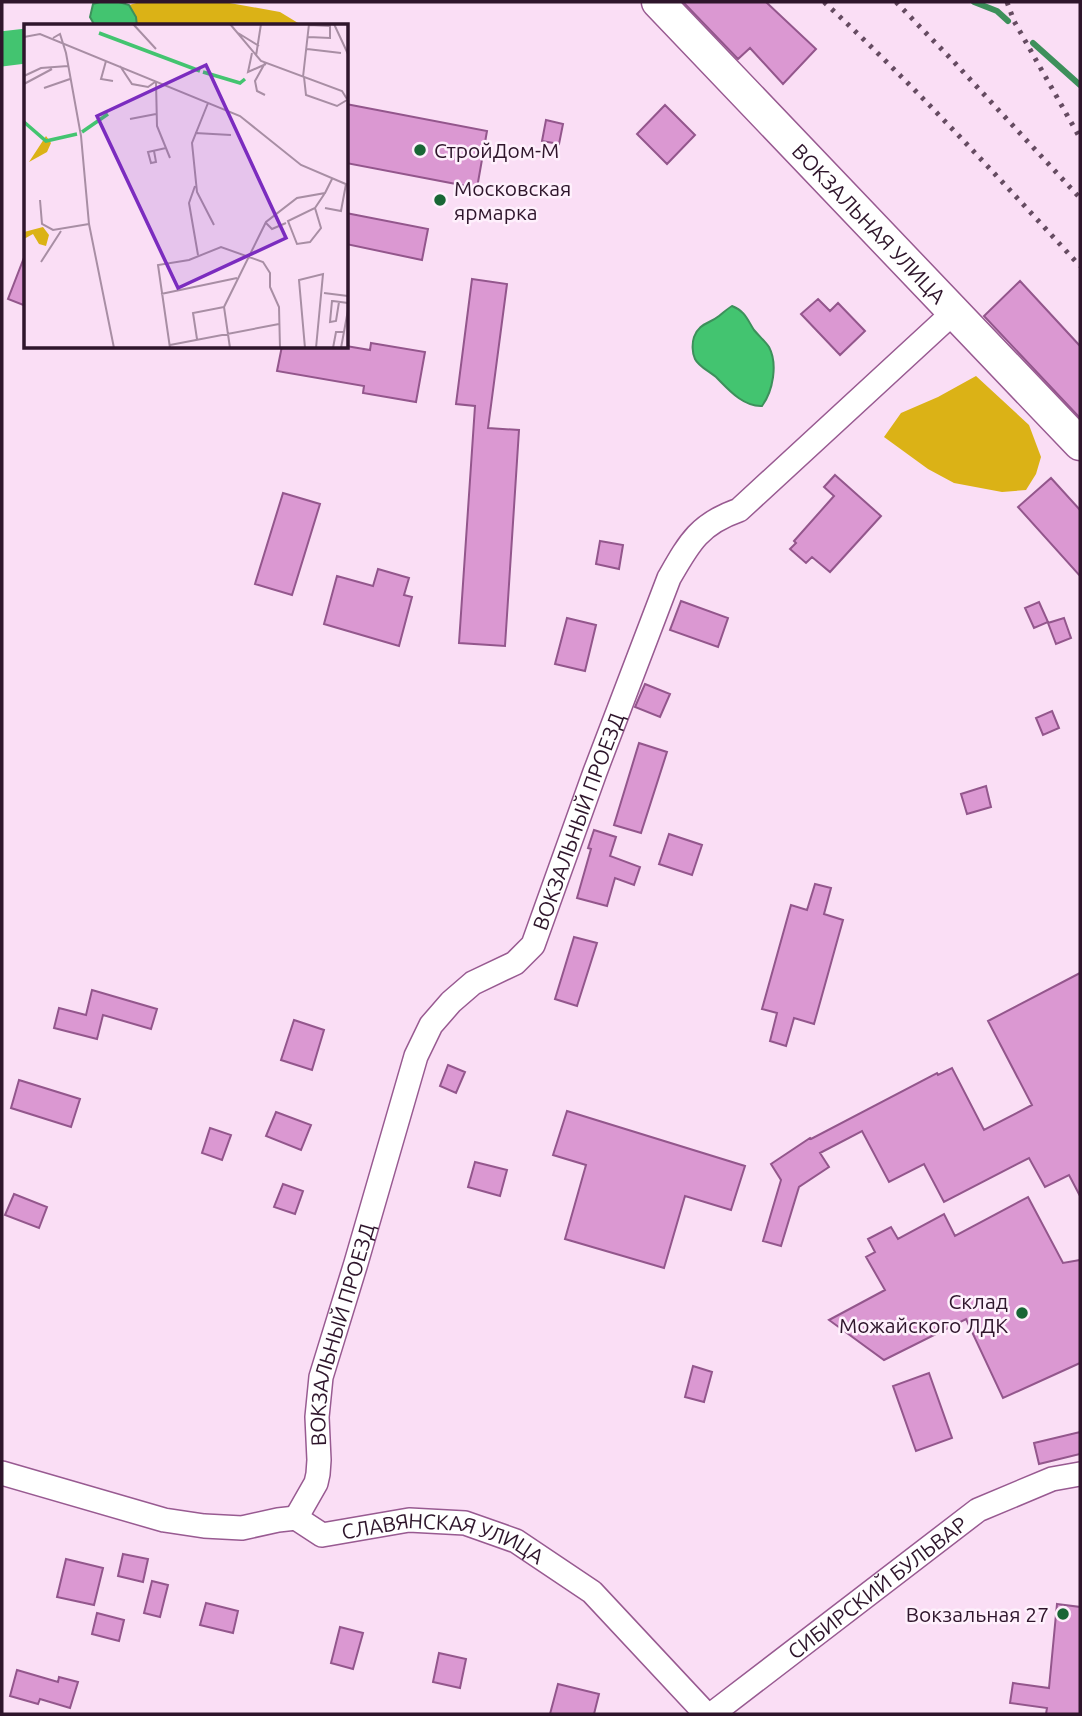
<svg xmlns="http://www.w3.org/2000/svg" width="1082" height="1716" viewBox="0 0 1082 1716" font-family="Ubuntu,sans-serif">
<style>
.green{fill:#dbb216}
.water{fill:#43c470;stroke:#3d905b;stroke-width:2}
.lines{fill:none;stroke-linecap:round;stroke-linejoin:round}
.stream{stroke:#3d905b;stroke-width:6}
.river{stroke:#43c470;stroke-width:35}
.building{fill:#db98d2;stroke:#93568c;stroke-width:2}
.minor-casing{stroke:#985a91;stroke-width:26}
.secondary-casing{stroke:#985a91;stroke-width:35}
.minor{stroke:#fff;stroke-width:23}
.secondary{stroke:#fff;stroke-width:32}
.rail{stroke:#654b61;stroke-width:5;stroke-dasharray:3.5 7;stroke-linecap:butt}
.poi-dot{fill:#186635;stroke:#fef0fc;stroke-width:2.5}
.labels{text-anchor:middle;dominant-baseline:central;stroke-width:5;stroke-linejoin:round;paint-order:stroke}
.poi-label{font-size:21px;fill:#2e152b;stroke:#fef0fc;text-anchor:start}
.street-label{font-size:21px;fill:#2e152b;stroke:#fef0fc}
.inset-river{fill:none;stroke:#43c470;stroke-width:3.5}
.inset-road{fill:none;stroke:#a88ea4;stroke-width:2}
.view{fill:#7b2cbf;fill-opacity:0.15;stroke:#7b2cbf;stroke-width:3.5}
.inset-edge{fill:none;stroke:#2e152b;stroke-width:3.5}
</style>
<rect width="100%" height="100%" fill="#fadef5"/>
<path class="green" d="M140 2H224L280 12 303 26H137L136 17 129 5Z
M976 376 1029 425 1041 457 1036 474 1026 490 1002 492 954 483 928 469 884 437 901 413 938 397Z"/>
<path class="water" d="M100 2H119L129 5 136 17 137 26H95L90 17 93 4Z
M732 306C745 311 747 319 754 330 759 336 765 341 769 347 778 364 773 391 762 406 743 407 728 389 716 377 709 371 699 367 695 359 692 353 692 343 694 337 699 323 709 324 719 316 723 313 727 309 732 306Z"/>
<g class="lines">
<path class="stream" d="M974 2 997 11 1008 21
M1033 43 1080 85"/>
<path class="river" d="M2 49 26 46"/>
</g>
<path class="building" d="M683 2H766L816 49 783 84 750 48 738 59Z
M346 104 487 131 477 188 346 163Z
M665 105 695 135 667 164 637 134Z
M546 120 563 124 559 144 542 141Z
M346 213 428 229 422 260 346 244Z
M25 255H26V306L8 299Z
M472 279 507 284 488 428 519 430 505 646 459 643 475 406 456 404Z
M1020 281 1080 346V418L984 316Z
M818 299 830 311 838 303 865 331 840 355 801 314Z
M371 343 425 352 416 402 363 393 364 386 277 371 282 346H346L370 350Z
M835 475 881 516 830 572 812 557 806 563 790 549 796 543 794 541 834 496 824 487Z
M1051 478 1080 510V576L1018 507Z
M283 493 320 504 292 595 255 584Z
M600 541 623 545 619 569 596 564Z
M378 569 409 578 404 595 412 597 399 646 324 624 337 576 373 586Z
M681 601 728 618 718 647 670 630Z
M1039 602 1048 622 1034 628 1025 608Z
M567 618 596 625 585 671 555 664Z
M1064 618 1071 638 1056 644 1048 623Z
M645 684 670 694 660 717 635 707Z
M1052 711 1059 728 1043 735 1036 718Z
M639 743 667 752 641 833 614 825Z
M986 786 991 807 967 814 961 794Z
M594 830 616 837 610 856 640 867 634 885 615 878 607 906 577 898 591 849 588 848Z
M669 834 702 845 692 875 659 864Z
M815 884 831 888 824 914 843 920 814 1024 794 1018 786 1046 770 1041 777 1013 762 1009 791 905 807 910Z
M574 937 597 943 577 1006 555 999Z
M1080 973V1196L1069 1175 1045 1187 1029 1158 944 1202 924 1164 889 1182 862 1131 820 1153 829 1167 799 1187 781 1246 763 1241 781 1180 771 1164 810 1138 811 1139 937 1073 938 1075 952 1068 984 1130 1032 1105 988 1021Z
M92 990 157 1009 151 1029 103 1015 97 1039 54 1028 59 1008 86 1015Z
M294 1020 324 1030 312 1070 281 1060Z
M448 1065 465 1072 456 1093 440 1086Z
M19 1080 80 1099 71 1127 11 1108Z
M567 1111 745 1166 731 1210 685 1196 664 1268 565 1239 586 1165 553 1155Z
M276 1112 311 1125 301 1150 266 1136Z
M210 1128 231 1135 222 1160 202 1153Z
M475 1162 507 1170 500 1196 468 1187Z
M283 1184 303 1191 295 1214 274 1207Z
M14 1194 47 1207 39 1228 5 1215Z
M1028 1197 1063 1263 1080 1260V1363L1003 1398 966 1319 884 1360 829 1320 885 1290 866 1257 875 1252 868 1239 891 1227 898 1239 944 1214 955 1236Z
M693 1366 712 1372 704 1402 685 1397Z
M929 1373 952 1438 916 1451 893 1386Z
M1080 1432V1454L1039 1464 1034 1443Z
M123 1554 148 1559 143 1582 118 1576Z
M66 1559 103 1568 94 1605 57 1597Z
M152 1581 168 1585 160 1617 144 1613Z
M206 1603 238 1611 233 1633 200 1625Z
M1057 1604 1080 1607V1714H1046L1047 1708 1010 1703 1013 1683 1049 1688Z
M97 1613 124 1620 119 1641 92 1634Z
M340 1627 363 1633 353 1669 331 1663Z
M439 1653 466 1659 460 1688 433 1682Z
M17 1670 58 1682 59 1677 78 1682 70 1708 40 1699 38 1704 10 1696Z
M558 1684 599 1694 594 1714H550Z"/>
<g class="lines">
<g class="minor-casing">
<g id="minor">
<path id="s1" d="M2 1473 164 1520 204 1526 242 1528 278 1520 296 1518 322 1535 409 1520 465 1523 516 1541 592 1592 706 1714"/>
<path id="s2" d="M296 1518 316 1483 318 1474 319 1460 317 1417 321 1377 356 1263 416 1056 431 1025 451 1002 473 983 515 963 533 945 595 772 669 578C689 543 699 524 739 510L955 311"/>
<path id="s3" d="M712 1714 978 1510 1052 1479 1080 1474"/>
</g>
</g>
<g class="secondary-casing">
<g id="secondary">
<path id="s4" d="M658 2 1080 444"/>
</g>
</g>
<use href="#minor" class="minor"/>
<use href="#secondary" class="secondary"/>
<path class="rail" d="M824 2C914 85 997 176 1080 266
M896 2 954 62 1080 198
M1007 2 1014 21 1080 138"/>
</g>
<g class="poi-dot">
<circle cx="420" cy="150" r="7"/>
<circle cx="440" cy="200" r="7"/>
<circle cx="1022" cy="1313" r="7"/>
<circle cx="1063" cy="1614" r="7"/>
</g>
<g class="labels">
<g class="poi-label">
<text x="434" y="150">СтройДом-М</text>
<text x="454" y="188">Московская<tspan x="454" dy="24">ярмарка</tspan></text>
<text x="1008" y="1301" text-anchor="end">Склад<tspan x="1008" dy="24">Можайского ЛДК</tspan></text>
<text x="1049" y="1614" text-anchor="end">Вокзальная 27</text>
</g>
<g class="street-label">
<text stroke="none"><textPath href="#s4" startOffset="306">ВОКЗАЛЬНАЯ УЛИЦА</textPath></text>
<text stroke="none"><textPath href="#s2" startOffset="779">ВОКЗАЛЬНЫЙ ПРОЕЗД</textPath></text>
<text stroke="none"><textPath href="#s2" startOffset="192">ВОКЗАЛЬНЫЙ ПРОЕЗД</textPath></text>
<text stroke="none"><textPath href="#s1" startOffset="458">СЛАВЯНСКАЯ УЛИЦА</textPath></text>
<text stroke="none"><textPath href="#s3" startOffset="208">СИБИРСКИЙ БУЛЬВАР</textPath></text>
</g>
</g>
<g transform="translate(24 24)">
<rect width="324" height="324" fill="#fadef5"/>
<path d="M22 112 27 119 23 128 5 138ZM19 203 25 211 22 222 15 220 9 210 0 215V208Z" fill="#dbb216"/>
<path class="inset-river" d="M75 9 176 47M179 48 216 59 221 55M0 98 22 117 53 110M58 108 84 90"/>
<path class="inset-road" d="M109 0 132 25M206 0 237 37 318 67 323 75M310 0 324 30M285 1 306 2M214 9 235 22M0 13 16 10 216 92 277 141 324 161M284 13 306 14V0M29 14 36 10 42 29 57 112 65 200 90 324M283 25 317 29M228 29 224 48 242 40M232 32 237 0M82 37 77 55 89 57M96 42 108 60 124 63 131 58M0 52 17 44 44 42M279 53 285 0M280 53 282 71 313 82 323 76M132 58 133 102 146 134M0 60 28 45M20 64 46 55M241 71 233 67 231 57 241 39M184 79 168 119 173 168 190 201M106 95 132 90M171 109 207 111M130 127 132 138 127 139 124 128 142 124M171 162 165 179 174 231M16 176 18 200 29 206 65 200M291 184 297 204 286 218 273 220 264 197 291 184 301 169M301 184 317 187 322 160M242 199 248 205 262 199M17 238 37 207M300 269 324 272M137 270 213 254M315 278 312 297 306 298 308 277H309L324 279M173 315 169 289 200 283M146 321 255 300M146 324 134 241 165 236 197 223 239 238 246 249V263L255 283 256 324M206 324 200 283 242 198 273 174 301 169 308 155M281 324 275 256 299 250 292 324M309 324 312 308H320M317 324 324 286"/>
<path class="view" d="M182 41 262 214 154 264 73 92Z"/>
<rect width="324" height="324" class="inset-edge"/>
</g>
<rect width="1082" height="1716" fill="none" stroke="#2e152b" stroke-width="7"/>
</svg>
